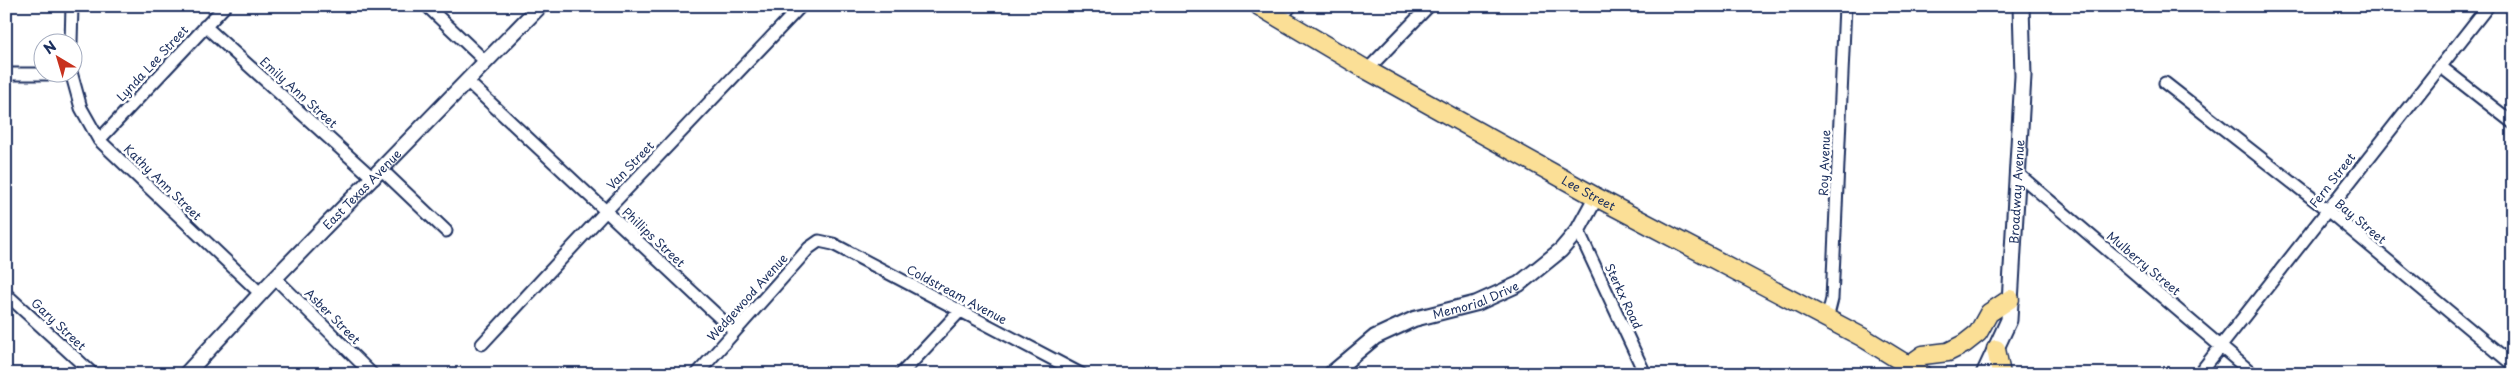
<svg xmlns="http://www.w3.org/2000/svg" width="2519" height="380" viewBox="0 0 2519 380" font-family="'Playpen Sans',sans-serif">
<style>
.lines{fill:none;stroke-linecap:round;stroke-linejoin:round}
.minor-casing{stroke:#1b2f5e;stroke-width:15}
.tertiary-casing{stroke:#1b2f5e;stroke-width:18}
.secondary-casing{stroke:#1b2f5e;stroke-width:19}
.primary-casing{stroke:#1b2f5e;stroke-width:21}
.minor{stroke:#fff;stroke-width:11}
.tertiary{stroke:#fff;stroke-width:14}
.secondary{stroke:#fff;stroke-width:15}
.primary{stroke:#fbdf96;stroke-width:18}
.labels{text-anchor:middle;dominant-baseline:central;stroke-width:5;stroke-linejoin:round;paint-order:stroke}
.street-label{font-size:12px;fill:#1b2f5e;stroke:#fff}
</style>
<rect width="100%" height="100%" fill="#fff"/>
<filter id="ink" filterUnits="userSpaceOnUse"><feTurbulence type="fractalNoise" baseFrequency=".02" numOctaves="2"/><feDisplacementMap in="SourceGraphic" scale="10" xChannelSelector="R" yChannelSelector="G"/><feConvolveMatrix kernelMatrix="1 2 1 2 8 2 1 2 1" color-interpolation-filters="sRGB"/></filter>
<g filter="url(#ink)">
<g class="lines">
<g class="minor-casing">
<path id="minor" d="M427 6 486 62
M1280 18 1291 6
M205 26 374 179
M71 42 72 6
M2440 66 2513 123
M1367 70 1429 6
M71 72 81 108 99 140 261 294
M6 74H71
M467 81 734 331
M2165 83 2326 209 2513 365
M99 140 225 6
M382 170 446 231
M2017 173 2253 374
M1578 230 1645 374
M275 278 372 374
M6 294 93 374
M1827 319 1832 299 1845 6
M482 344 606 211 801 6
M697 374 809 248 819 241 833 244 1081 374
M901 374 960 311
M2199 374 2488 6"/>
</g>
<g class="tertiary-casing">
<g id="tertiary">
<path id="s1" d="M186 374 275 278 540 6"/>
<path id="s2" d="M1331 374 1375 337 1414 319 1477 303 1519 284 1561 250 1578 230 1596 197"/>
</g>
</g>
<g class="secondary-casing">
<g id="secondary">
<path id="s3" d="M1984 374 2009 320 2023 76 2021 6"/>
</g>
</g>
<g class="primary-casing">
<g id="primary">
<path id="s4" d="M1259 6 1367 70 1596 197 1862 337 1922 374"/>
<path d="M1996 349 2001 374"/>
<path d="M1909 365 1923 355 1948 352 1964 344 1978 333 1989 313 2010 299"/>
</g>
</g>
<use href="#minor" class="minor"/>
<use href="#tertiary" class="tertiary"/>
<use href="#secondary" class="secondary"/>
<use href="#primary" class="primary"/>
</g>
</g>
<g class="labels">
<g class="street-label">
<text transform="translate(152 63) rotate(-47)">Lynda Lee Street</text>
<text transform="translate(299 92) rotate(42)">Emily Ann Street</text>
<text transform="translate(1824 163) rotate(-88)">Roy Avenue</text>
<text transform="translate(630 165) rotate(-46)">Van Street</text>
<text transform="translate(2332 180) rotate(-52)">Fern Street</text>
<text transform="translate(163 182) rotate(44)">Kathy Ann Street</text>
<text stroke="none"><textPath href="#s1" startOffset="255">East Texas Avenue</textPath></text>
<text stroke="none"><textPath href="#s4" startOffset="379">Lee Street</textPath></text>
<text stroke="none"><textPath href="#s3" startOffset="188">Broadway Avenue</textPath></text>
<text transform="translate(2361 221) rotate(40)">Bay Street</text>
<text transform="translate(654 237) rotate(43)">Phillips Street</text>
<text transform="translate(2144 263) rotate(40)">Mulberry Street</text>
<text transform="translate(957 294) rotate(28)">Coldstream Avenue</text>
<text transform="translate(1624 296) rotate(65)">Sterkx Road</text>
<text transform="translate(747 297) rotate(-48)">Wedgewood Avenue</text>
<text stroke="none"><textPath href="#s2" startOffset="165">Memorial Drive</textPath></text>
<text transform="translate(333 316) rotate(45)">Asber Street</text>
<text transform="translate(59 324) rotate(43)">Gary Street</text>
</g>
</g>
<rect width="2519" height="380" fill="none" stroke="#fff" stroke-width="25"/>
<rect x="12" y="12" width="2494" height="355" fill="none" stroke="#1b2f5e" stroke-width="2" filter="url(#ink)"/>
<g transform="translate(58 58) rotate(322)"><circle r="24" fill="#ffffff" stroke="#a4acbf"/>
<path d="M0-4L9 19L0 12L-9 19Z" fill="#c8321e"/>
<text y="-8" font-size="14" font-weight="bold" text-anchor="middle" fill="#1b2f5e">N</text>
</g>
</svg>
